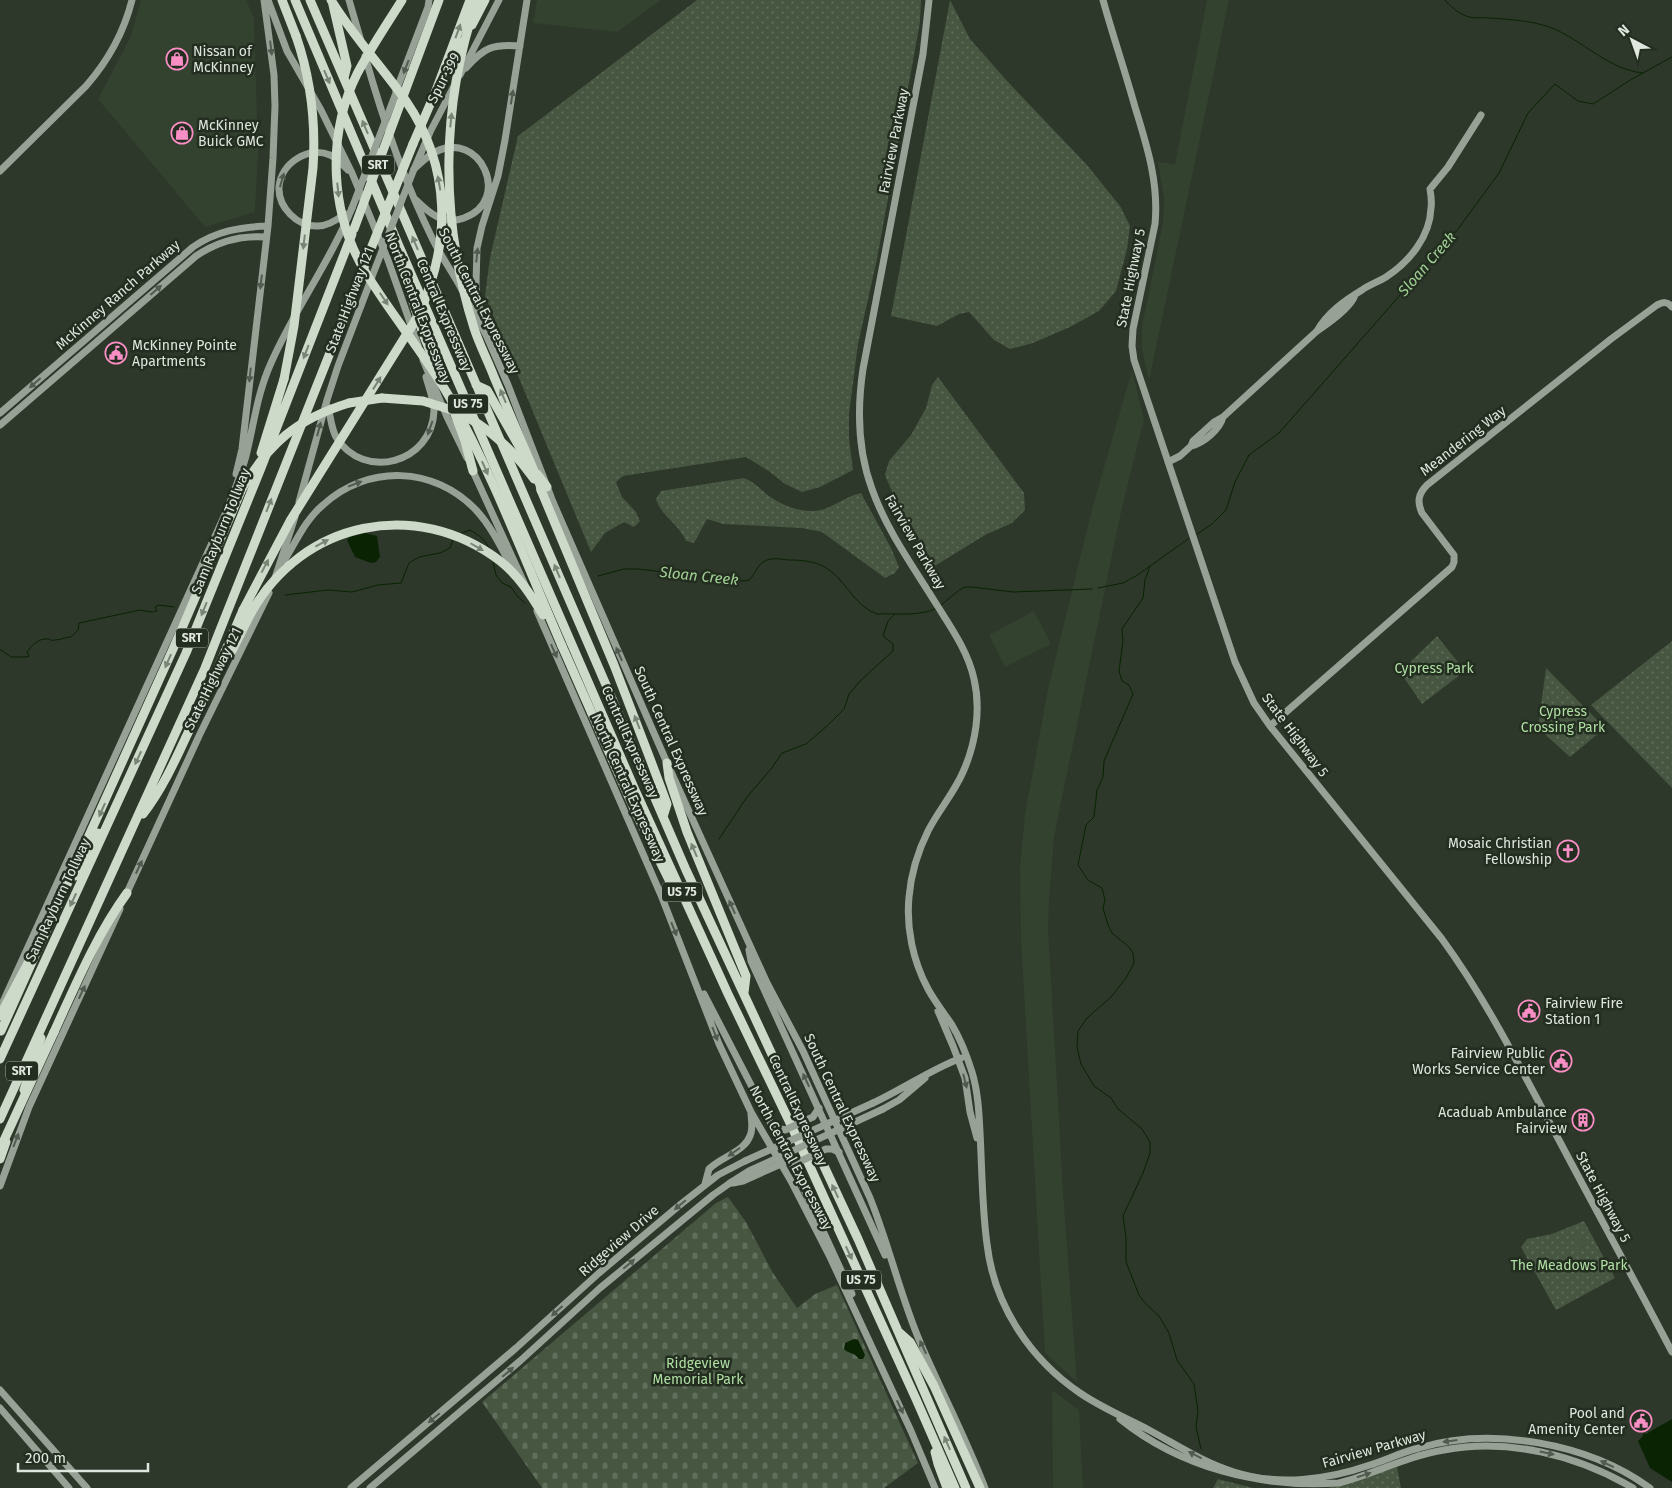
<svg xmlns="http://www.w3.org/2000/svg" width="1672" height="1488" viewBox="0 0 1672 1488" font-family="'Fira Sans',sans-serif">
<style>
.built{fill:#33412f}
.grass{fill:url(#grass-dots)}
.cemetery{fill:url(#cemetery-stones)}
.garden{fill:#465641}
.water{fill:#092303}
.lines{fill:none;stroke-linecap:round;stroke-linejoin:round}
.stream{stroke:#092303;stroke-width:1}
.secondary{stroke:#98a196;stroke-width:7}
.highway{stroke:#cddaca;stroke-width:9}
.secondary-bridge{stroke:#98a196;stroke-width:7}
.highway-bridge{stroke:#cddaca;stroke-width:9}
.oneway{fill:#788475}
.oneway2{fill:#525b4f}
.labels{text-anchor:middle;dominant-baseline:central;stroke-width:5;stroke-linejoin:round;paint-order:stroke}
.shield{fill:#232d20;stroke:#a7aea4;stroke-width:1}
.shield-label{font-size:12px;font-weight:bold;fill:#dfe6dd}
.poi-label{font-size:14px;fill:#dfe6dd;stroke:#232d20;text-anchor:start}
.street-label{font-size:14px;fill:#dfe6dd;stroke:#232d20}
.park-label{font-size:14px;fill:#b0dfa4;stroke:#232d20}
.water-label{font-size:15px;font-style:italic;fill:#a1d095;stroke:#232d20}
</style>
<defs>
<pattern id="grass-dots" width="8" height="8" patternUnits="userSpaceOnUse" patternTransform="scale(1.25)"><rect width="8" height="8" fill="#465641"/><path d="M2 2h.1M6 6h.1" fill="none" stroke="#606e5c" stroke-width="1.8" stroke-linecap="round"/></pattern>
<pattern id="cemetery-stones" width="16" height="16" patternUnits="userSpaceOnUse" patternTransform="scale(1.25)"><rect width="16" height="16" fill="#465641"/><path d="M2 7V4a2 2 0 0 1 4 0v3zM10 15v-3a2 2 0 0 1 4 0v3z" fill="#606e5c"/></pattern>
</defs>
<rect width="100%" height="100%" fill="#2d372a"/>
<path class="built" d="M141 0H246L254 18 258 153 255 212 205 227 98 99 131 36Z
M537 0H661L617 32 533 23Z
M1207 0H1229L1149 381 1142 349V326L1163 223 1164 198 1158 162 1175 164Z
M1132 370 1144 419 1121 512 1065 783 1054 838 1049 901 1048 927 1063 1191 1077 1382 1045 1353 1021 941 1020 867 1025 814 1048 689 1092 509Z
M1034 611 1051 644 1005 667 989 635Z
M1052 1390 1079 1410 1083 1488H1053Z"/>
<path class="grass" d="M697 0H921L920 22 877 259 858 344 849 414V439L853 470 820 487 802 492 785 484 770 472 746 457 623 476 616 482 622 497 636 512 640 521 634 527 624 522 605 533 591 552 485 296 490 258 518 136Z
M950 0 970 39 1008 82 1087 165 1120 206 1130 226 1127 249 1116 291 1099 311 1070 327 1033 343 1010 349 994 340 969 312 959 314 937 326 891 316Z
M938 377 1024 493 1025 510 1012 523 985 535 933 567C914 537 898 507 885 475L889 461 911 435 926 408 932 385Z
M744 478C756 483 760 489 769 496 783 506 804 514 821 510 834 507 846 496 861 493L891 548 899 567 895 573 885 578 822 532 802 528 723 524 707 519 694 543 686 541C679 524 661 516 656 499L661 491Z
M1437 636 1465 671 1422 704 1400 672Z
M1672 641V788L1591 705Z
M1546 668 1605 728 1570 757 1538 728Z
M1584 1221 1615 1278 1556 1310 1521 1247 1527 1239 1552 1234Z
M1397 1467 1401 1488H1328Z
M1218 1479 1253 1488H1213Z"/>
<path class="cemetery" d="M728 1197 746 1222 773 1273 797 1308 815 1294 837 1285 918 1463 884 1488H542L482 1402 716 1203Z"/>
<path class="garden" d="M1579 1231 1587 1244 1578 1249 1571 1237Z"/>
<path class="water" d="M365 533 377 536 380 557 376 562 371 563 355 557 347 540 350 537Z
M854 1339 858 1340 865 1355 863 1359H859C853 1351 848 1354 844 1349L845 1343Z
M1672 1419V1482L1650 1468 1638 1441 1643 1436V1433L1646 1434Z"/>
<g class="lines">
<path class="stream" d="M1445 0C1450 6 1458 13 1466 16 1473 19 1482 17 1489 18 1505 19 1523 20 1539 24 1578 33 1603 69 1643 73
M459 534 470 530C479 535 487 541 490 551
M1197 534 1212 524 1226 510 1235 482 1249 455 1279 433 1458 229 1499 173 1528 113 1555 84 1578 101 1593 104 1632 79 1672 57
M493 562 496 575 502 583 511 587 518 597 525 603
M1150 566 1145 580 1143 598 1122 629 1123 641 1119 671 1122 681 1129 685 1133 694 1104 761 1103 777 1097 790 1094 817 1086 825 1078 865 1088 880 1102 888 1105 900 1103 908 1108 925 1112 933 1129 947 1133 953 1134 963 1126 978 1111 997 1087 1018 1078 1031 1077 1047 1081 1064 1094 1086 1111 1098 1118 1109 1142 1129 1150 1142V1153L1143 1173 1123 1216 1126 1237V1262L1139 1295 1145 1303 1159 1316 1169 1333 1177 1360 1194 1384 1198 1411 1196 1427 1201 1449
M598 576 624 569H638L743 581 749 580C755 575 757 566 763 562 770 557 780 559 789 560 800 560 812 561 823 566 845 577 853 606 877 614 895 613 920 617 937 608
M1098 588 1123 583 1136 576 1188 539
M285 595 328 590 352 592 378 585 401 583 409 563 419 557 440 553 450 548 453 540
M940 606 958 591 965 587H972L1013 592 1092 589
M0 650H1L11 657H27L29 656 27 652C31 646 39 638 47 639 52 639 49 641 55 640 61 640 65 637 71 637L78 630 79 623 140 610 152 612 157 611 155 607 159 605 174 607
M719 839 747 797 771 769 782 753 806 744 827 726 844 709 849 694 861 680 893 651V644L883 636 888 621 895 614"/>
<path class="secondary" d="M268 0 287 51 321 110 352 173 388 260 418 345
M349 0 361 41
M929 0 923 54 863 369C857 409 858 451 872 489 886 529 912 565 935 602 950 626 968 651 974 679 981 709 976 743 963 772 954 793 938 811 928 831 918 851 911 874 909 897 906 928 913 961 928 989 935 1002 944 1013 952 1025 961 1040 967 1056 972 1072 978 1092 979 1112 980 1132 982 1169 982 1208 987 1244 994 1305 1030 1359 1080 1393 1102 1408 1126 1418 1149 1430 1177 1445 1204 1463 1234 1472 1278 1486 1327 1480 1370 1465 1386 1460 1402 1452 1419 1448 1492 1426 1588 1443 1650 1488
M1103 0C1113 36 1125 71 1135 107 1147 146 1159 183 1155 224L1133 329 1132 346 1134 360 1235 662 1254 703 1270 726 1442 939C1488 1002 1523 1073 1560 1142 1597 1212 1635 1281 1672 1352
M365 56C383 120 404 181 433 240 442 258 453 273 462 290
M466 68C484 47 493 44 520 46
M460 75 499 0
M396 91 428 7 429 0
M415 167 430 132 454 86
M414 169C421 163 427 156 435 152 480 129 513 200 464 218 444 226 429 213 416 200
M0 171 86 86C108 61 124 32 132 0
M345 214C337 220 328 226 318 226 297 227 278 207 279 187 281 163 308 146 330 155 337 158 342 164 348 170
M471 306 487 337 508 385 553 502 667 763 767 983 803 1051 870 1198C889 1245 900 1295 920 1342 941 1391 966 1438 985 1488
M484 325 477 298 476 284 477 248 482 226 498 176 505 140 527 0
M1317 331C1327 313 1344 301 1362 290 1369 285 1378 282 1386 277 1409 262 1430 237 1431 208 1432 202 1431 195 1430 189L1448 167 1481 115
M423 360 447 417 467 458
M328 407C331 418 331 427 336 437 364 482 432 463 434 411 434 400 429 388 426 377
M0 413 193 247C216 231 240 227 268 226
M0 425 196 256C218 241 240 235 266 237
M1191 446C1204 443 1220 429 1223 417
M1168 462 1180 456 1191 446 1193 441 1214 422 1223 417 1317 331C1329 323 1351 308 1355 295
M471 467 525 585
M236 474 242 449 268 226 273 158 275 106 274 75 264 0
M299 502 327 400 338 366 372 277
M284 561C296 542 305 520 323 505 368 464 434 466 476 510 492 527 503 551 514 572
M275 578 295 517
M537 611 661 895 719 1044 751 1112 791 1181 830 1257 911 1431 935 1488
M1270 726 1452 567 1454 562V555L1422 513C1417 502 1418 494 1427 485L1611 339 1657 305C1663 302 1667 301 1672 307
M125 897 199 736 269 593
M749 950 751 961 762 985 885 1255
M704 994 795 1170 852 1294
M2 1004 227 510C234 492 241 474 246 456 254 424 257 394 271 363 294 310 330 262 352 208
M938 1011 953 1046 965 1078 970 1112 977 1138
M873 1103C903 1089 930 1070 961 1058
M883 1109 899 1100 925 1078
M705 1184 709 1169C722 1156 746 1152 751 1133 753 1126 751 1119 751 1113
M0 1186 29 1107 120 909
M0 1390 87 1488
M0 1408 69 1488
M1120 1419C1181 1468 1260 1488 1339 1483 1374 1474 1407 1456 1444 1450 1509 1438 1577 1455 1633 1488
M351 1488 516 1348 599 1273 681 1204 718 1175 745 1161
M370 1488 520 1361 600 1288 713 1195 730 1183"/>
<path class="highway" d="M282 0 296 36
M295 0 399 246 635 790 728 994 791 1125 916 1399 955 1488
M310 0 686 870 858 1239 966 1488
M333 5 347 66 344 78
M472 25 485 0
M450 67 464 41
M401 102 439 0
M413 144 435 93 470 0
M400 259 422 331 442 381
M476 385 487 390 524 455
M349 403 382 398
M453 409 465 441 473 471
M261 453 284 379
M537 474 547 487
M541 490 614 665 649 756 667 804 663 817
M562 646 635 811 677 896
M232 651 251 613
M667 763 669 778 687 832 746 976 744 993
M143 814C161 791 174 763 186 737 207 695 225 652 243 610
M75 876 98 833
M0 1016 28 963
M54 1032C76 984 96 936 127 893
M0 1059 186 653 261 468 352 234
M24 1090 41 1038
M0 1119 205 668 366 262
M0 1159 6 1142
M900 1333 910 1342 934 1386 980 1488
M935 1452 938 1464 947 1488"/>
<path class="secondary-bridge" d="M352 208 396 93
M373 274 414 169
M773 1127 785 1130 813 1117 819 1108
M745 1161 873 1103
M795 1170 799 1162 826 1149H832L839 1152
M730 1183 749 1171 883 1109
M733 1183 743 1181 790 1160"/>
<path class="highway-bridge" d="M402 0C387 24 370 49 357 74 326 136 330 214 366 273 392 316 425 354 450 398 494 477 526 563 562 646
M477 0C440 107 440 220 474 328 479 344 488 361 494 377 509 413 525 449 540 485L541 490
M354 229 401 102
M366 261 413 144
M284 379 294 326 313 168C316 123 311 79 296 36
M382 398 423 401 455 411
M467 417C495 433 516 453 534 479
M243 610 290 521 418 316C451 244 452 168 406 101 382 67 353 36 331 0
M251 613C302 521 416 497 500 561 518 575 531 595 543 615
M1 1031 173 649 242 489C269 443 297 419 349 403
M0 1149 54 1032"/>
</g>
<defs><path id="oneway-solid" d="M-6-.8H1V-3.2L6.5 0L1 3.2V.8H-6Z" transform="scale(1.25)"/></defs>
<g class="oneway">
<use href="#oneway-solid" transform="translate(458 31) rotate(-70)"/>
<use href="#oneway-solid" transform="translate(327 77) rotate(67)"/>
<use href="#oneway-solid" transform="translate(451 120) rotate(-84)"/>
<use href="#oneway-solid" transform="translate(365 127) rotate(-113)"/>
<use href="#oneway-solid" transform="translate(439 183) rotate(-100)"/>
<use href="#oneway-solid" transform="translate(338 190) rotate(84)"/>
<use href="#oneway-solid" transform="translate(304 242) rotate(97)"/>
<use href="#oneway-solid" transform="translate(415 243) rotate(-113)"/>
<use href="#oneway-solid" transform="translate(384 299) rotate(56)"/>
<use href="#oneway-solid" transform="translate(306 352) rotate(111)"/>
<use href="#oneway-solid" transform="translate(377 383) rotate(-58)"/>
<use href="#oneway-solid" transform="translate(503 396) rotate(-113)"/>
<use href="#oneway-solid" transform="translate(485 468) rotate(66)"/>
<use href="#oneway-solid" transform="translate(269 505) rotate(-69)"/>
<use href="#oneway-solid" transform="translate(322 543) rotate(-28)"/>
<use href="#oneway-solid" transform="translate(477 547) rotate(30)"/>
<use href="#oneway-solid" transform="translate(265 566) rotate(-62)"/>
<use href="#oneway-solid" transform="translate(557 571) rotate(-113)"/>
<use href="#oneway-solid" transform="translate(204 609) rotate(112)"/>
<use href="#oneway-solid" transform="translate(168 661) rotate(114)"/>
<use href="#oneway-solid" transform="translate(637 722) rotate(-111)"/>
<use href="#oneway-solid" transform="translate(138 758) rotate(115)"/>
<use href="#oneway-solid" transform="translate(102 810) rotate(114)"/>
<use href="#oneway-solid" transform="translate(694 850) rotate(-113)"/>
<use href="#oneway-solid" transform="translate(73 900) rotate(115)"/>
<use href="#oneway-solid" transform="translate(835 1191) rotate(-115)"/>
<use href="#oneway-solid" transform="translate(849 1253) rotate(65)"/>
<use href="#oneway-solid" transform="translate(947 1443) rotate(-114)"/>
</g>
<g class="oneway2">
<use href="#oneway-solid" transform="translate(271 48) rotate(83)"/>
<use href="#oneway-solid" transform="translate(406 67) rotate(111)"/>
<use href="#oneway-solid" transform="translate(512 97) rotate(-81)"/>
<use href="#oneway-solid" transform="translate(282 180) rotate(-74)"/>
<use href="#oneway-solid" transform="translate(477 255) rotate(-84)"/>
<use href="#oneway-solid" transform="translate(261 282) rotate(97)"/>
<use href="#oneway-solid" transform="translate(156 290) rotate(-41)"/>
<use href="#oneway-solid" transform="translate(250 375) rotate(96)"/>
<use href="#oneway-solid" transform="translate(35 383) rotate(139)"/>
<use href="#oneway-solid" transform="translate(430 428) rotate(110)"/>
<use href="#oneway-solid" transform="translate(319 429) rotate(-75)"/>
<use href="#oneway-solid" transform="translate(355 484) rotate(-21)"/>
<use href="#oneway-solid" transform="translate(554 651) rotate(66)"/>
<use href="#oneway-solid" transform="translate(619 654) rotate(-114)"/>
<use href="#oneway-solid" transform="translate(139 867) rotate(-65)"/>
<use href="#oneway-solid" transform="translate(732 907) rotate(-114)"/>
<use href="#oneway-solid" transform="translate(674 929) rotate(68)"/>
<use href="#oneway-solid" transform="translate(82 992) rotate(-65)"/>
<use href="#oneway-solid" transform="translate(715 1034) rotate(69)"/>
<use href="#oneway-solid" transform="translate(806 1080) rotate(-115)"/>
<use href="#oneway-solid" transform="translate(965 1081) rotate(76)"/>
<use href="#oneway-solid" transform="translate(16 1140) rotate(-69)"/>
<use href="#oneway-solid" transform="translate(734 1152) rotate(145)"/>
<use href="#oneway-solid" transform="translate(680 1205) rotate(140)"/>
<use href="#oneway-solid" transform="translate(629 1264) rotate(-40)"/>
<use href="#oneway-solid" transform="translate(557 1311) rotate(138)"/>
<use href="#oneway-solid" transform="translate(923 1347) rotate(-115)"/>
<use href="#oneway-solid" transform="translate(508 1372) rotate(-40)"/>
<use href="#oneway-solid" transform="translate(900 1407) rotate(65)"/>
<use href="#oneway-solid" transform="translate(434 1418) rotate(140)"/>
<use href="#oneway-solid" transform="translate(1450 1441) rotate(173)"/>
<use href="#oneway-solid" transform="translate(1547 1453) rotate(12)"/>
<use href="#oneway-solid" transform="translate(1195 1455) rotate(-153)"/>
<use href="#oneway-solid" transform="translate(1607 1464) rotate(-155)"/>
<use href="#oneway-solid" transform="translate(1364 1475) rotate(-17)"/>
</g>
<defs>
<g id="shop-ring" transform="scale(1.125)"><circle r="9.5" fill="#232d20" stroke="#fb8fc5" stroke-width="1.5"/><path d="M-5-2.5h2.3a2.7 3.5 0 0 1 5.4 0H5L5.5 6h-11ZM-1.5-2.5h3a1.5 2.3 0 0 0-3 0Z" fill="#fb8fc5"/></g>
<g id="civic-ring" transform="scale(1.125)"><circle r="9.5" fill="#232d20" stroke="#fb8fc5" stroke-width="1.5"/><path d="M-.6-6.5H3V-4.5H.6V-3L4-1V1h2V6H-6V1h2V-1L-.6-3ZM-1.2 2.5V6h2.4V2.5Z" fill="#fb8fc5"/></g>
<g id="church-ring" transform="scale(1.125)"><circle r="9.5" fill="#232d20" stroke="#fb8fc5" stroke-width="1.5"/><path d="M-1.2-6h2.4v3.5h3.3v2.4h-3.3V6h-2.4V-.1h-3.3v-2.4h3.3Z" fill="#fb8fc5"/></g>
<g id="building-ring" transform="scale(1.125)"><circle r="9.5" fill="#232d20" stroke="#fb8fc5" stroke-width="1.5"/><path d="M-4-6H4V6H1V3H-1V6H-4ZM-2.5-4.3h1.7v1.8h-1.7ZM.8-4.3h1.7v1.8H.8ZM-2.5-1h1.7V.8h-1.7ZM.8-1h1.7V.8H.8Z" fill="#fb8fc5"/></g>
</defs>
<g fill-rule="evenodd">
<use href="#shop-ring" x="177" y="59"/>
<use href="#shop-ring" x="182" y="133"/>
<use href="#civic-ring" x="116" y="353"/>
<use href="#church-ring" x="1568" y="851"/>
<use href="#civic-ring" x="1529" y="1011"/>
<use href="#civic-ring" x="1561" y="1061"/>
<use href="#building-ring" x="1583" y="1120"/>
<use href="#civic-ring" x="1641" y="1421"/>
</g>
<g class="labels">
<g class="shield">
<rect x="362" y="155.5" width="32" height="19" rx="4"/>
<rect x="448" y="394.5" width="40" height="19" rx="4"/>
<rect x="176" y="628.5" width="32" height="19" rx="4"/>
<rect x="662" y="882.5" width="40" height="19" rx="4"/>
<rect x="6" y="1061.5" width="32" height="19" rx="4"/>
<rect x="841" y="1270.5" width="40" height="19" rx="4"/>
</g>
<g class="shield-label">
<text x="378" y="165">SRT</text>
<text x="468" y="404">US 75</text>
<text x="192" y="638">SRT</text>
<text x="682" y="892">US 75</text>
<text x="22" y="1071">SRT</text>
<text x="861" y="1280">US 75</text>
</g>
<g class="poi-label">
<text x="193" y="51">Nissan of<tspan x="193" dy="16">McKinney</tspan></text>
<text x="198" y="125">McKinney<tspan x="198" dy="16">Buick GMC</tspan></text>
<text x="132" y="345">McKinney Pointe<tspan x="132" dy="16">Apartments</tspan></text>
<text x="1552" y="843" text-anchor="end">Mosaic Christian<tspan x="1552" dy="16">Fellowship</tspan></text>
<text x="1545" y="1003">Fairview Fire<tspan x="1545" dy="16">Station 1</tspan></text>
<text x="1545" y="1053" text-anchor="end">Fairview Public<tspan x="1545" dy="16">Works Service Center</tspan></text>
<text x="1567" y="1112" text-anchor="end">Acaduab Ambulance<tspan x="1567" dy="16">Fairview</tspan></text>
<text x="1625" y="1413" text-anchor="end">Pool and<tspan x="1625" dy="16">Amenity Center</tspan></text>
</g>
<g class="street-label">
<text transform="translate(444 78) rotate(-63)">Spur 399</text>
<text transform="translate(894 141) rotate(-79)">Fairview Parkway</text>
<text transform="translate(1131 278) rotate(-79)">State Highway 5</text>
<text transform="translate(118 295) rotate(-41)">McKinney Ranch Parkway</text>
<text transform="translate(350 300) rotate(-69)">State Highway 121</text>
<text transform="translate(479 301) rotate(63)">South Central Expressway</text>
<text transform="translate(418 308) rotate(69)">North Central Expressway</text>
<text transform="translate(444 315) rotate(67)">Central Expressway</text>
<text transform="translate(1463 441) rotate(-38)">Meandering Way</text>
<text transform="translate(221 531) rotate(-68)">Sam Rayburn Tollway</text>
<text transform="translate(915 542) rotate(60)">Fairview Parkway</text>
<text transform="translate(213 679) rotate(-64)">State Highway 121</text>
<text transform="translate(1295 735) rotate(53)">State Highway 5</text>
<text transform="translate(671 741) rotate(66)">South Central Expressway</text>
<text transform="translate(630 742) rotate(66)">Central Expressway</text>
<text transform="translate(628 788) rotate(66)">North Central Expressway</text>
<text transform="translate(58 900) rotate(-65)">Sam Rayburn Tollway</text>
<text transform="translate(842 1108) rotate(65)">South Central Expressway</text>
<text transform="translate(798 1110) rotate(65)">Central Expressway</text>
<text transform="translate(791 1158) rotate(62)">North Central Expressway</text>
<text transform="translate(1603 1197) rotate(62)">State Highway 5</text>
<text transform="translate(619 1241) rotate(-41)">Ridgeview Drive</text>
<text transform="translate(1374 1449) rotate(-16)">Fairview Parkway</text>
</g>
<g class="park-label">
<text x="1434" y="668">Cypress Park</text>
<text x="1563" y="711">Cypress<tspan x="1563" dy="16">Crossing Park</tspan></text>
<text x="1569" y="1265">The Meadows Park</text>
<text x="698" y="1363">Ridgeview<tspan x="698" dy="16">Memorial Park</tspan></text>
</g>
<g class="water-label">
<text transform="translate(1427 264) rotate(-49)">Sloan Creek</text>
<text transform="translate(699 576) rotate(6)">Sloan Creek</text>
</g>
</g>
<g transform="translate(1632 40) rotate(319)" stroke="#232d20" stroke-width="4" paint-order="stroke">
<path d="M0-4L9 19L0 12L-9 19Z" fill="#dfe6dd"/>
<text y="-8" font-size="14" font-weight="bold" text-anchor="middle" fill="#dfe6dd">N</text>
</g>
<path d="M18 1463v8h130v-8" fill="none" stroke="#dfe6dd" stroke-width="2.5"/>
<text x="25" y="1463" font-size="15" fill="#dfe6dd" stroke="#232d20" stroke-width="4" paint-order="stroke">200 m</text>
</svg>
